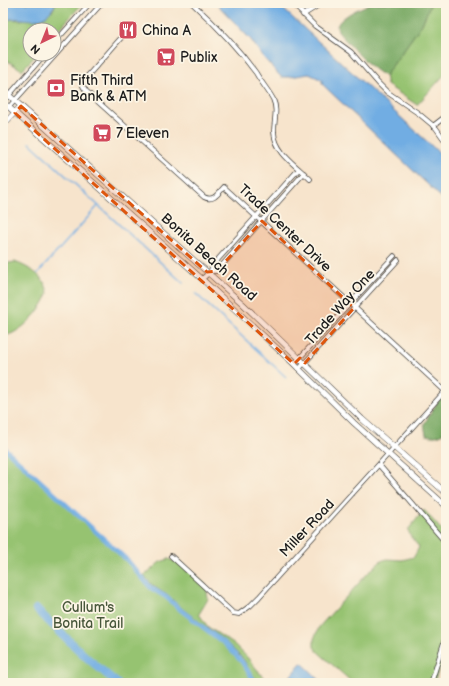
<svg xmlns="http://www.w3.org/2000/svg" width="449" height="686" viewBox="0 0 449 686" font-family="'Balsamiq Sans',sans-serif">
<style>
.green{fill:#96c371;stroke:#597046}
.forest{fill:#78a963;stroke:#4a6240}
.water{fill:#71ade3;stroke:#466480}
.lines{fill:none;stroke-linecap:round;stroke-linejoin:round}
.stream{stroke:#71ade3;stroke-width:1.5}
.canal{stroke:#71ade3;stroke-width:4.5}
.river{stroke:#71ade3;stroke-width:8}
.minor-casing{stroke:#3d3a36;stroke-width:5.5}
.tertiary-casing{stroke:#3d3a36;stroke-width:6}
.minor{stroke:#fff;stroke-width:4}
.tertiary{stroke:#fff;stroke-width:5}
.marked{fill:#de560d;fill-opacity:0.2;stroke:#de560d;stroke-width:3;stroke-dasharray:8 5;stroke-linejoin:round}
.labels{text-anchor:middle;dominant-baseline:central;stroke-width:3.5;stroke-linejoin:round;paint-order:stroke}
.poi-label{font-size:14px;fill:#1c1c1c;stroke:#fcf5e5;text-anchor:start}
.street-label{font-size:14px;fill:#1c1c1c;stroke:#fcf5e5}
.park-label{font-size:14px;fill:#47563a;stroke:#fcf5e5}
</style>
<rect width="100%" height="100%" fill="#fcf5e5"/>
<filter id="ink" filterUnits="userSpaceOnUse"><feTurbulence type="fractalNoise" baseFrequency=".025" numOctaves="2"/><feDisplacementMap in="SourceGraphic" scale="8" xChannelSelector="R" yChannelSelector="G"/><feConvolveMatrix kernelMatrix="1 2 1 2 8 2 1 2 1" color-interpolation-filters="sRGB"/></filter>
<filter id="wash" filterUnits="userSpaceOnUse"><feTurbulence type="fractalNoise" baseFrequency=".012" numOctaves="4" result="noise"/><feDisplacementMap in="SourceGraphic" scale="16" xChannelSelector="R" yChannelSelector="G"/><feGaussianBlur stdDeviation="0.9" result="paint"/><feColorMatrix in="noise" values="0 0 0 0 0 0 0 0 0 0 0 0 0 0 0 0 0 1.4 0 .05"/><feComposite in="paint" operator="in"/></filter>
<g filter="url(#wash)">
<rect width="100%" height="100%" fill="#f7e4cc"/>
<path class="green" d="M56 3H83L54 35V30H30V54H37L22 70 3 58V21L9 19 21 20 53 10Z
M431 3H446V73L417 105 387 85 385 76 422 24Z
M15 262C30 268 45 276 48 293 44 308 20 335 3 336V264Z
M3 447 128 561 151 588 166 597 182 611 225 644 242 662 247 671 256 683H3Z
M424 510 446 535V649L434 683H353L318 652 314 647V639L319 627 367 574 381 561 387 559 402 560 414 557 419 547 411 537 408 530Z
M169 559 182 564 206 585 208 599 199 614 208 627 235 645 247 657 268 683H259L249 670 244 660 227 643 184 610 167 595 153 586 144 576 160 562Z"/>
<path class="forest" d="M372 3H431L422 24 385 76C371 70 350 45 339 33 338 30 336 27 338 24 343 15 362 7 372 3Z
M446 392V430C440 437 434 437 426 435L424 424 440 398Z"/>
<path class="water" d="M3 3H56C41 32 26 13 3 21Z
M216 3H276L280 8 281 7 446 159V202L322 84V80L309 74 290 77H281L263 57 251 40Z
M302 663 323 683H285L300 664Z"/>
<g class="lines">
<path class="stream" d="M30 143 183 283
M38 273 98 206
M196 294 286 377"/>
<path class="canal" d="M3 447 127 560 151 588 166 597 182 611 225 644 242 662 256 683"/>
<path class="river" d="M36 609 86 657 117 683"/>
</g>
</g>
<g filter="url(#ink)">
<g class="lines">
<g class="minor-casing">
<path id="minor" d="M192 3C216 25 237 47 256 73 261 82 268 90 273 99 278 110 274 120 274 132 275 153 297 166 310 179
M292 3 315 26 351 52 378 83 387 92 418 113 436 128 446 142
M303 15 322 3
M121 38 84 80 83 86 86 91 204 197C213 202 218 194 224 187L445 391
M54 43 90 3
M3 102 45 54
M9 107 102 3
M433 126 446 116
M211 271H217L304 173
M202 279 211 271 212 266 299 169
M294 364 394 256
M299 369 398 260
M379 465 446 543
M171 556 233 613 239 614 250 606 259 597 446 390
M431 683 446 636"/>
</g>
<g class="tertiary-casing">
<path id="tertiary" d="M3 90 243 304 362 419 446 493
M3 102 202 279 294 364 354 423 446 506
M3 125 21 106"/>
</g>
<use href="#minor" class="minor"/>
<use href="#tertiary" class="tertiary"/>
</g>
</g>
<path class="marked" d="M21 106 207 272 217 271 262 221 354 308 305 363 300 358 294 364 15 113Z"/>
<defs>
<g id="restaurant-square" transform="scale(1)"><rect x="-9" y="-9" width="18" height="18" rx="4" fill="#d1495b" stroke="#fcf5e5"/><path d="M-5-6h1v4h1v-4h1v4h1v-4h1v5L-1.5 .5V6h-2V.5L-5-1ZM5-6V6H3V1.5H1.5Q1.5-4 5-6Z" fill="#fff"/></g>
<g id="supermarket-square" transform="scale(1)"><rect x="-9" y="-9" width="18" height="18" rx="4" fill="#d1495b" stroke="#fcf5e5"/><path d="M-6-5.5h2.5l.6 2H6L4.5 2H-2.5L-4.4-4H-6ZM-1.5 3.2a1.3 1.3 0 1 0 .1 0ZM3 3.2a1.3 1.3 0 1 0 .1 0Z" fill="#fff"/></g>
<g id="bank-square" transform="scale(1)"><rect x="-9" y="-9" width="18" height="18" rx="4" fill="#d1495b" stroke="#fcf5e5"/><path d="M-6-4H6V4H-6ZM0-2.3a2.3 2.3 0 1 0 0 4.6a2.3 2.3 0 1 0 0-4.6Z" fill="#fff"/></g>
</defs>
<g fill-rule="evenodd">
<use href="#restaurant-square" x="128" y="30"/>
<use href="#supermarket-square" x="166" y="57"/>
<use href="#bank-square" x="56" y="88"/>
<use href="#supermarket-square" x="102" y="133"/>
</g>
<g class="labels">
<g class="poi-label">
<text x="142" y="30">China A</text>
<text x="180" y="57">Publix</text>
<text x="70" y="80">Fifth Third<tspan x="70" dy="16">Bank &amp; ATM</tspan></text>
<text x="116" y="133">7 Eleven</text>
</g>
<g class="street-label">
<text transform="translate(285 228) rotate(43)">Trade Center Drive</text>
<text transform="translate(209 257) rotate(42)">Bonita Beach Road</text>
<text transform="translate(340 307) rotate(-48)">Trade Way One</text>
<text transform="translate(307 528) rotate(-47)">Miller Road</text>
</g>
<g class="park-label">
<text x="88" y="607">Cullum's<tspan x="88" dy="16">Bonita Trail</tspan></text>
</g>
</g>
<rect width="449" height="686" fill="none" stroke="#fcf5e5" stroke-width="16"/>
<g transform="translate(42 42) rotate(223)"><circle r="19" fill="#fcf5e5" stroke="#a29e95"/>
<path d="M0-3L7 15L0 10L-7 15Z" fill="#d1495b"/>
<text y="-6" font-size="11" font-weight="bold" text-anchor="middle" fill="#1c1c1c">N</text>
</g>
</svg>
